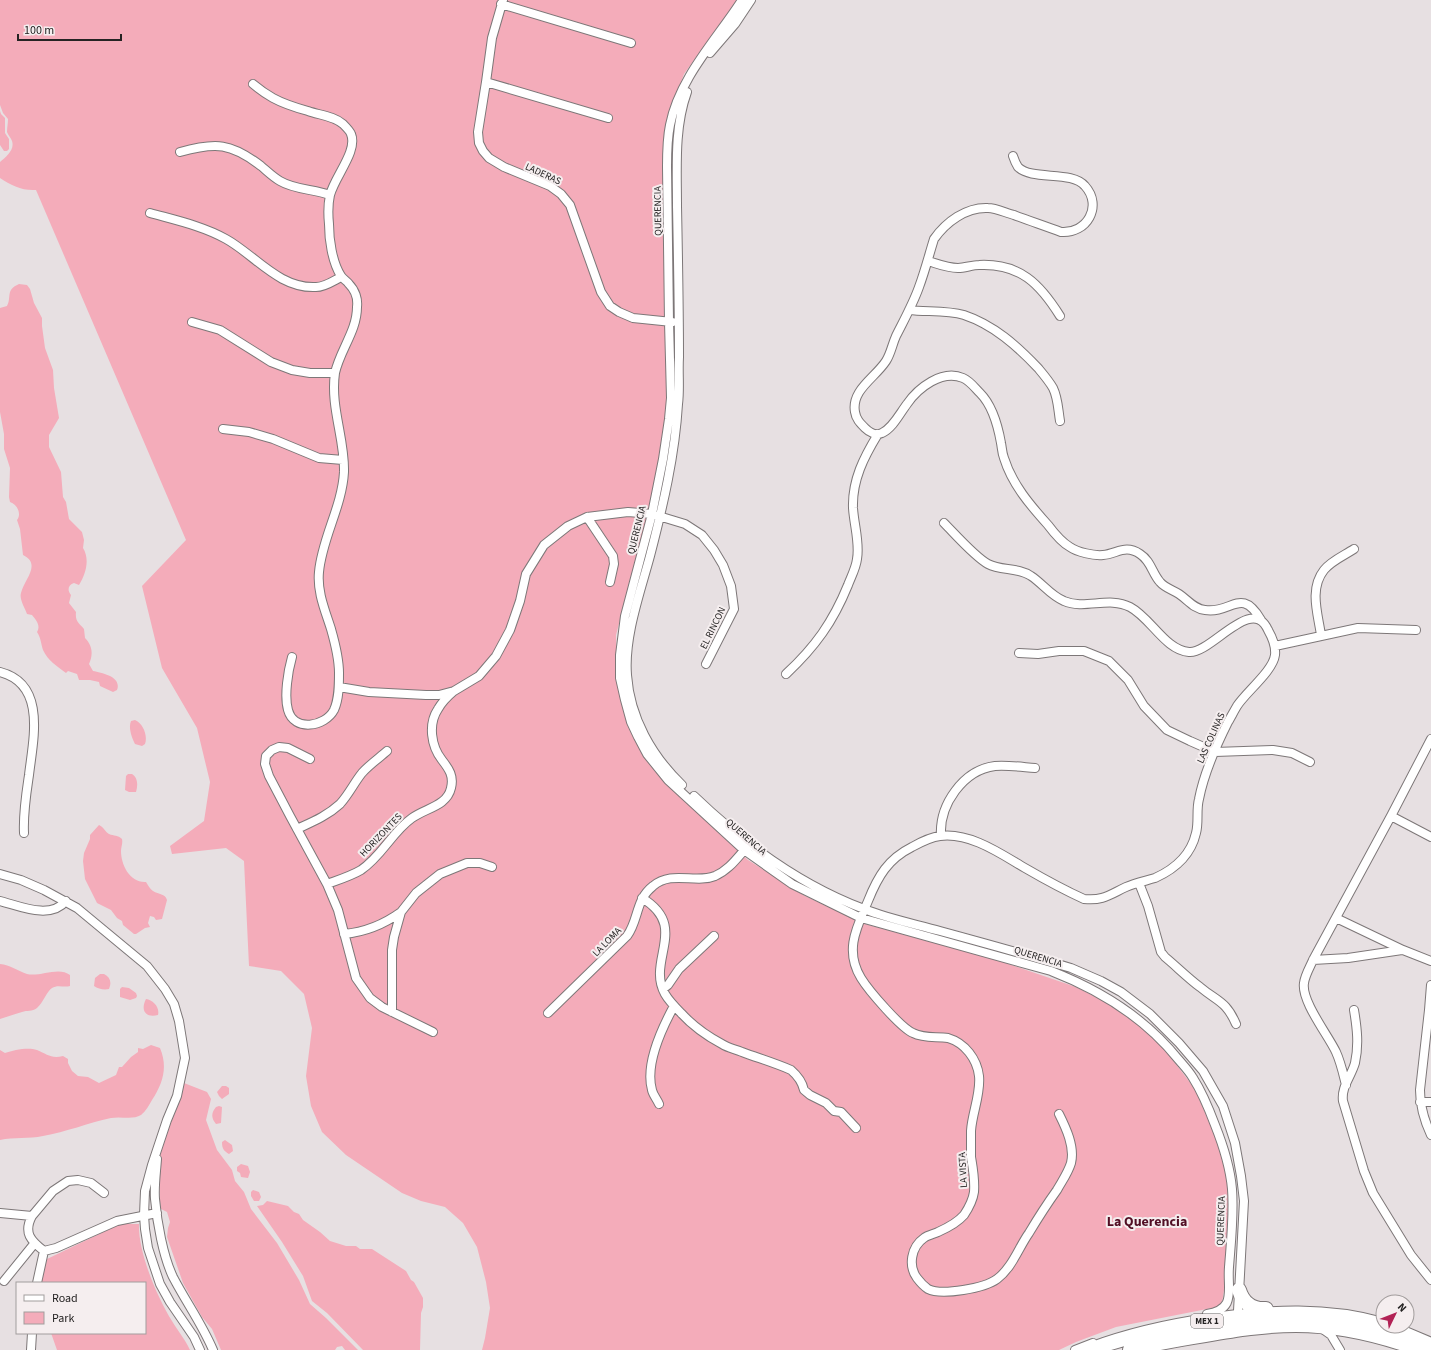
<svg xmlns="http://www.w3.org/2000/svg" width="1431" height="1350" viewBox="0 0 1431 1350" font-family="'Source Sans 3',sans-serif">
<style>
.green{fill:#f4acba}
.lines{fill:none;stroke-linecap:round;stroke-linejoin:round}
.street-casing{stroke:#7d7778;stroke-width:10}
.highway-casing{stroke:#7d7778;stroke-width:16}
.street{stroke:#fff;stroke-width:8}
.highway{stroke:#fff;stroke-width:14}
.labels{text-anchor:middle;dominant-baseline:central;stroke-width:4;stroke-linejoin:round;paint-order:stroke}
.shield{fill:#f5eeef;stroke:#636060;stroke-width:1}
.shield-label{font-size:9px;font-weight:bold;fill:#252323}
.street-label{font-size:10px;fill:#252323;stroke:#f5eeef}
.district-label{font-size:14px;font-weight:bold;fill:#520e24;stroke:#f5eeef}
</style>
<rect width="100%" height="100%" fill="#e7e0e2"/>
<path class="green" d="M0 0H737L684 74 668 120 669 399 654 491 616 635 617 680 628 727 645 757 667 785 748 860 805 896 865 924 997 960 1076 987 1125 1012 1148 1032 1162 1046 1195 1089 1220 1148 1227 1178 1229 1217 1224 1290C1223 1297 1223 1303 1217 1307L1116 1327 1076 1342 1059 1350H482L485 1338 490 1308 486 1282 477 1247 463 1223 445 1207 421 1201 402 1193 346 1155 322 1132 311 1106 306 1076 312 1028 304 994 281 971 249 966 244 861 226 848 172 854 170 846 204 821 210 782 197 728 162 668 142 586 186 540 36 190C22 191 11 185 0 178V162C6 157 15 150 12 141 11 138 8 135 7 132 7 128 8 123 8 119L3 113 0 105Z
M0 111 1 114 5 118V133L9 139V149L7 151H4L0 145Z
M19 284 27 285 30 289 34 303 42 318V326L45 348 53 370 54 388 59 418 49 435V447L61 472 63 497 66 502 69 519 82 532 84 540 83 548C90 559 86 574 79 585L74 583C68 585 67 590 71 595L69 603 76 612C75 622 79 623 84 629L85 638C93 646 93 655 89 664L93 671C103 673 122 677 117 690L113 692 100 686 99 682 90 680H79L77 674 68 671 66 673C57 666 48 661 43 650 41 644 41 638 37 632 41 625 36 620 32 615L27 614C25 608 19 599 21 593 24 580 42 564 23 555L20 529 17 520C22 514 17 504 10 502L9 497 10 468 4 449V434L0 412V308L7 306C12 297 5 290 19 284Z
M135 720C143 723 148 736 145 744L142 746 135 744C132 738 128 728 131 721Z
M128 774H132C138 778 138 785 136 792H129L125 790 126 776Z
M99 825C104 827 105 832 109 834 114 836 118 835 122 839 123 843 121 847 121 851 121 865 130 883 146 882 148 885 150 889 153 891 159 895 165 893 167 900L162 919 156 920 154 917 150 916 148 923 150 927 145 928 136 934H134L123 925 122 921 117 918 111 910 97 903 85 879 83 861 84 853 90 839V835Z
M0 964C10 965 18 971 27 974 40 977 59 966 70 975V986C64 988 58 984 52 988 47 991 43 1003 37 1008 32 1012 27 1010 22 1012 14 1014 7 1017 0 1019Z
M100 974H104C110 977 112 982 109 989 104 990 98 989 94 986L95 978Z
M122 987 129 988 136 993 137 996 136 998 130 1000 120 997V989Z
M146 999C153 1000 160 1007 158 1015 146 1018 140 1011 146 999Z
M151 1045 160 1048C168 1067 163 1083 152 1100 149 1105 146 1111 141 1115 133 1120 121 1116 111 1118 88 1123 66 1132 43 1136 29 1139 14 1137 0 1140V1050L5 1053C14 1050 28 1047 37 1050 47 1054 51 1059 63 1056L68 1059V1063L72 1071 78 1076 88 1077 99 1083 116 1075 119 1067H122L131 1057 138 1052V1048L143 1049Z
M184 1083 207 1092 211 1099 206 1120 217 1150 232 1170 235 1181 244 1192 251 1209 277 1243 299 1280 310 1304 326 1318 358 1350H345L342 1346 337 1347 335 1350H221L212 1329 202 1317 183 1283 167 1237 168 1228 170 1222 167 1212 161 1209 160 1202 159 1163 161 1146Z
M222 1086H226L229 1088V1094L222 1099 219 1096 217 1092Z
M219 1106 222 1107 221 1123 216 1124C211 1118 211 1113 216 1107Z
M225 1140 232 1145 233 1151 229 1154C224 1151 222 1149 222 1142Z
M241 1164 248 1166 250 1172 248 1178 241 1177 240 1173 237 1171V1167Z
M253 1190 259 1192 261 1197 259 1201H254L251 1196V1192Z
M267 1201 288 1206 294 1212 299 1214 303 1220 320 1232 330 1241 346 1246H356L360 1249H372L406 1271 411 1280 414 1282 423 1298V1307L421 1313 420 1350H363L327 1313 312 1301 303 1276 282 1242 257 1206 263 1205Z
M120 1224H139C138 1252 157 1297 172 1321 178 1331 185 1339 190 1350H57L51 1333H145V1283H41L47 1259Z"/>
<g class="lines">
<g class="street-casing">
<path id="street" d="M503 0 492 38 486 82 478 132 479 143 483 151 489 158 504 167 550 186 561 194 570 205 601 292 610 306 619 312 633 318 672 322
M742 0C717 39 679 78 670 125 667 139 667 153 667 167L669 322 671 398 669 419 663 459 652 514 625 616 620 655V678L625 700 631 722 638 737 647 754 668 780 744 850 792 884 861 918 1051 971C1100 990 1145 1018 1178 1059 1183 1065 1189 1071 1193 1078 1202 1092 1209 1109 1215 1125 1223 1145 1230 1166 1232 1189 1234 1215 1231 1241 1229 1267 1227 1290 1237 1309 1207 1314
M501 4 631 43
M710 53 735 24 751 0
M486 82 608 118
M253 84C259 89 266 94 273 98 284 104 297 108 308 111 319 115 334 116 343 124 345 126 350 131 351 134 358 151 335 176 330 195 328 204 328 214 329 224 329 239 332 262 341 276 343 279 347 281 349 284 355 290 358 299 357 307 357 331 340 350 335 373 330 407 345 439 344 472 342 507 322 538 319 572 317 592 325 610 331 629 335 643 339 658 339 673 339 685 339 699 334 710 325 727 294 732 288 710 284 696 288 671 292 657
M180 152C216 142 231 143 261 166 267 171 273 177 280 181 295 190 314 189 330 195
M1013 156C1014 159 1016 164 1018 167 1032 181 1072 170 1085 186 1103 206 1087 234 1061 232 1045 226 1030 221 1014 215 1006 213 996 208 988 208 966 207 946 222 934 239 929 255 925 271 919 287 913 304 904 320 896 336 892 345 891 353 886 361 875 378 851 390 855 412 856 419 860 423 865 428 869 432 876 436 882 433 893 428 900 413 907 404 918 388 942 369 963 378 970 381 975 388 980 393 992 405 998 426 1001 443 1002 448 1002 453 1004 458 1012 484 1030 505 1048 525 1054 533 1061 542 1070 547 1077 552 1094 556 1103 555 1117 554 1125 544 1140 554 1151 561 1152 573 1160 582 1165 588 1173 590 1179 594 1188 600 1194 609 1205 610 1232 614 1241 586 1261 620
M150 213C175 220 203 226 226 239 255 255 279 289 316 287 325 287 333 281 341 277
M928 261C938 264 947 268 958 268 965 268 972 265 979 265 1020 263 1040 284 1060 316
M909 310C927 312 947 310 964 315 994 325 1017 346 1038 368 1043 374 1049 381 1053 388 1058 398 1058 409 1060 421
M192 322 220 330 271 362 292 370 310 373H335
M223 429 249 432 273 439 319 458 343 460
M587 517 613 556 614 564 610 582
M944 523C955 534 975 557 988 564 1001 571 1018 567 1031 576 1042 583 1051 596 1064 601 1085 610 1109 596 1130 607 1151 618 1165 650 1189 652 1211 654 1252 594 1268 630 1272 637 1276 646 1275 655 1273 671 1246 692 1237 706 1234 711 1231 717 1228 722 1216 746 1204 773 1199 799 1196 810 1199 822 1196 833 1191 855 1175 869 1155 878 1145 881 1135 883 1126 887 1109 895 1103 901 1084 899 1064 890 1044 879 1025 868 1001 854 970 832 940 836 931 837 921 842 912 847 888 859 878 876 868 901 857 927 844 950 861 978 869 991 901 1028 913 1033 925 1039 937 1036 948 1038 965 1043 977 1059 979 1076 981 1094 972 1113 971 1131 971 1139 971 1148 971 1157 973 1169 975 1179 974 1192 973 1199 968 1209 964 1215 957 1223 947 1228 938 1232 934 1234 928 1235 924 1238 911 1247 908 1266 917 1278 920 1282 925 1287 928 1289 942 1296 985 1288 997 1279 1012 1268 1019 1247 1029 1233 1038 1218 1047 1204 1057 1190 1062 1181 1068 1173 1071 1163 1075 1147 1066 1128 1059 1114
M1321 635C1318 614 1309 589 1324 570 1331 561 1345 555 1354 549
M1275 646 1358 628 1416 630
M1019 653 1038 654 1059 651H1084L1109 661 1128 680 1144 706 1167 730 1190 741 1215 752 1273 750 1292 753 1310 762
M0 672C47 684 33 740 29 775 26 795 23 813 24 833
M786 674C815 647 833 622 848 585 851 577 856 568 857 559 860 543 854 525 853 508 852 480 864 457 878 434
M339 687 369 692 426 695H439L454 691 479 676 496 656 510 630 520 601 526 574 544 545 568 526 587 517 628 512 652 514 685 524 702 535 714 550 723 565 731 586 734 609 706 664
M310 759 288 748 279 747 272 750 266 756 265 764 269 776 290 816 327 884 338 910 356 978 370 998 382 1007 433 1032
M682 785C652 756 630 718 627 675 624 637 640 593 650 556 663 506 675 455 678 404 680 389 678 373 679 357 679 307 678 256 677 206 677 168 674 128 687 92
M694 796C743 843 800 885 864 909 889 919 915 924 940 931 984 943 1028 955 1071 968L1101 981 1121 992 1150 1014 1179 1043 1203 1071 1223 1106 1235 1143 1241 1176 1244 1201 1238 1311 1237 1317
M1391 816 1431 837
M297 829C312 822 327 816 340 804 349 794 354 783 362 773 369 765 379 758 387 751
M941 836C939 805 963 770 995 766 1008 765 1022 767 1035 768
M0 874 21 880 44 890 77 908 147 966 165 989 174 1004 179 1021 185 1058 177 1096 167 1120 152 1165 145 1191 144 1215 145 1229 148 1248 160 1284 170 1302 194 1337 200 1350
M1139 883 1148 906 1161 952 1165 957C1177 967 1188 978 1200 987 1218 1002 1226 1001 1236 1024
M327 884C338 880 351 876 361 870 382 856 392 832 412 818 426 808 447 806 451 788 454 776 449 769 442 760 431 746 428 724 438 709 442 702 448 696 454 691
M642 898C690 927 646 960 665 994 669 1001 675 1007 681 1013 692 1025 707 1036 722 1044 728 1048 735 1049 742 1052 758 1058 775 1063 791 1070 798 1076 802 1081 804 1090L810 1095 826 1103 834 1111 841 1112 856 1128
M0 901C20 906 50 920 66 901
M1336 918 1403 950 1431 961
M344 934C366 932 383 925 401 912
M1313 960 1348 958 1402 950
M663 989 668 985 679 969 714 936
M1431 1009 1429 1010 1420 1090C1420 1106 1424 1120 1431 1135
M1354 1010C1357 1028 1359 1045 1355 1063 1351 1077 1341 1087 1343 1101L1364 1171 1373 1193 1411 1255 1431 1280
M1429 1010 1431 985
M392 1012V950L394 937 401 912 416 893 440 874 467 863H480L492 867
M548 1013 627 936C639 920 635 900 653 886 672 870 695 884 715 876 729 870 737 858 747 847
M1346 1085C1343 1073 1341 1063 1336 1052 1328 1035 1301 1001 1304 983 1305 975 1310 967 1313 960L1391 816 1431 739
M1420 1102H1431
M659 1104C657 1099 653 1095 652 1090 645 1065 662 1028 674 1006
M157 1159C156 1173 154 1186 155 1199 157 1222 163 1256 173 1277 186 1302 202 1324 213 1350
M0 1213 32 1216C23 1233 31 1241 44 1251
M32 1216 53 1191 68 1181 78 1180 91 1183 104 1193
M4 1281 34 1244
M37 1283 44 1251 56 1248 117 1221 157 1213
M1321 1328 1331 1335 1340 1350
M31 1350 32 1333
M1075 1350 1093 1343"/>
</g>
<g class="highway-casing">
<path id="highway" d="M1239 1290C1243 1303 1252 1310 1266 1309
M1386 1326 1431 1345
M1090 1350C1130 1335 1171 1326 1214 1320 1270 1312 1327 1309 1383 1325
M1130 1350C1155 1343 1180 1339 1205 1335 1235 1330 1265 1325 1296 1325 1337 1325 1383 1336 1421 1350"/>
</g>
<use href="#street" class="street"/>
<use href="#highway" class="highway"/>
</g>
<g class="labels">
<rect class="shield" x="1191" y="1314" width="32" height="14" rx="3"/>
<g class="shield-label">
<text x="1207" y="1321">MEX 1</text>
</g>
<g class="street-label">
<text transform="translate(543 174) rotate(25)">LADERAS</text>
<text transform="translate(658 211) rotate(-91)">QUERENCIA</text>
<text transform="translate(637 530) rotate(-76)">QUERENCIA</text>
<text transform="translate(713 628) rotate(-64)">EL RINCON</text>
<text transform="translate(1211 738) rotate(-66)">LAS COLINAS</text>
<text transform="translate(381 835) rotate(-46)">HORIZONTES</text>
<text transform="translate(746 837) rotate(41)">QUERENCIA</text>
<text transform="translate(607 942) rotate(-46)">LA LOMA</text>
<text transform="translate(1038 957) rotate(17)">QUERENCIA</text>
<text transform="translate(963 1170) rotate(-93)">LA VISTA</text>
<text transform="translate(1221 1221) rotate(-88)">QUERENCIA</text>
</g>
<g class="district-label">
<text x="1147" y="1222">La Querencia</text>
</g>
</g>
<rect x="16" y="1282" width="130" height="52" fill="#f5eeef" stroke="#a29d9d"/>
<rect x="24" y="1295" width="20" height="6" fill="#ffffff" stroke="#a29d9d"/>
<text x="52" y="1302" font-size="12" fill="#252323">Road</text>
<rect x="24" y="1312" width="20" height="12" fill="#f4acba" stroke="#a29d9d"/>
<text x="52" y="1322" font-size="12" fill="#252323">Park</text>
<g transform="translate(1395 1314) rotate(47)"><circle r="19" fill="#f5eeef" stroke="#a29d9d"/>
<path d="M0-3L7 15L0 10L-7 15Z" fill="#b22255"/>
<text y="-6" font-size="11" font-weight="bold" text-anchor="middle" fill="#252323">N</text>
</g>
<path d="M18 34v6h103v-6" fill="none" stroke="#252323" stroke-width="2"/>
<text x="24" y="34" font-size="12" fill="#252323" stroke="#f5eeef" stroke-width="3" paint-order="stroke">100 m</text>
</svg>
